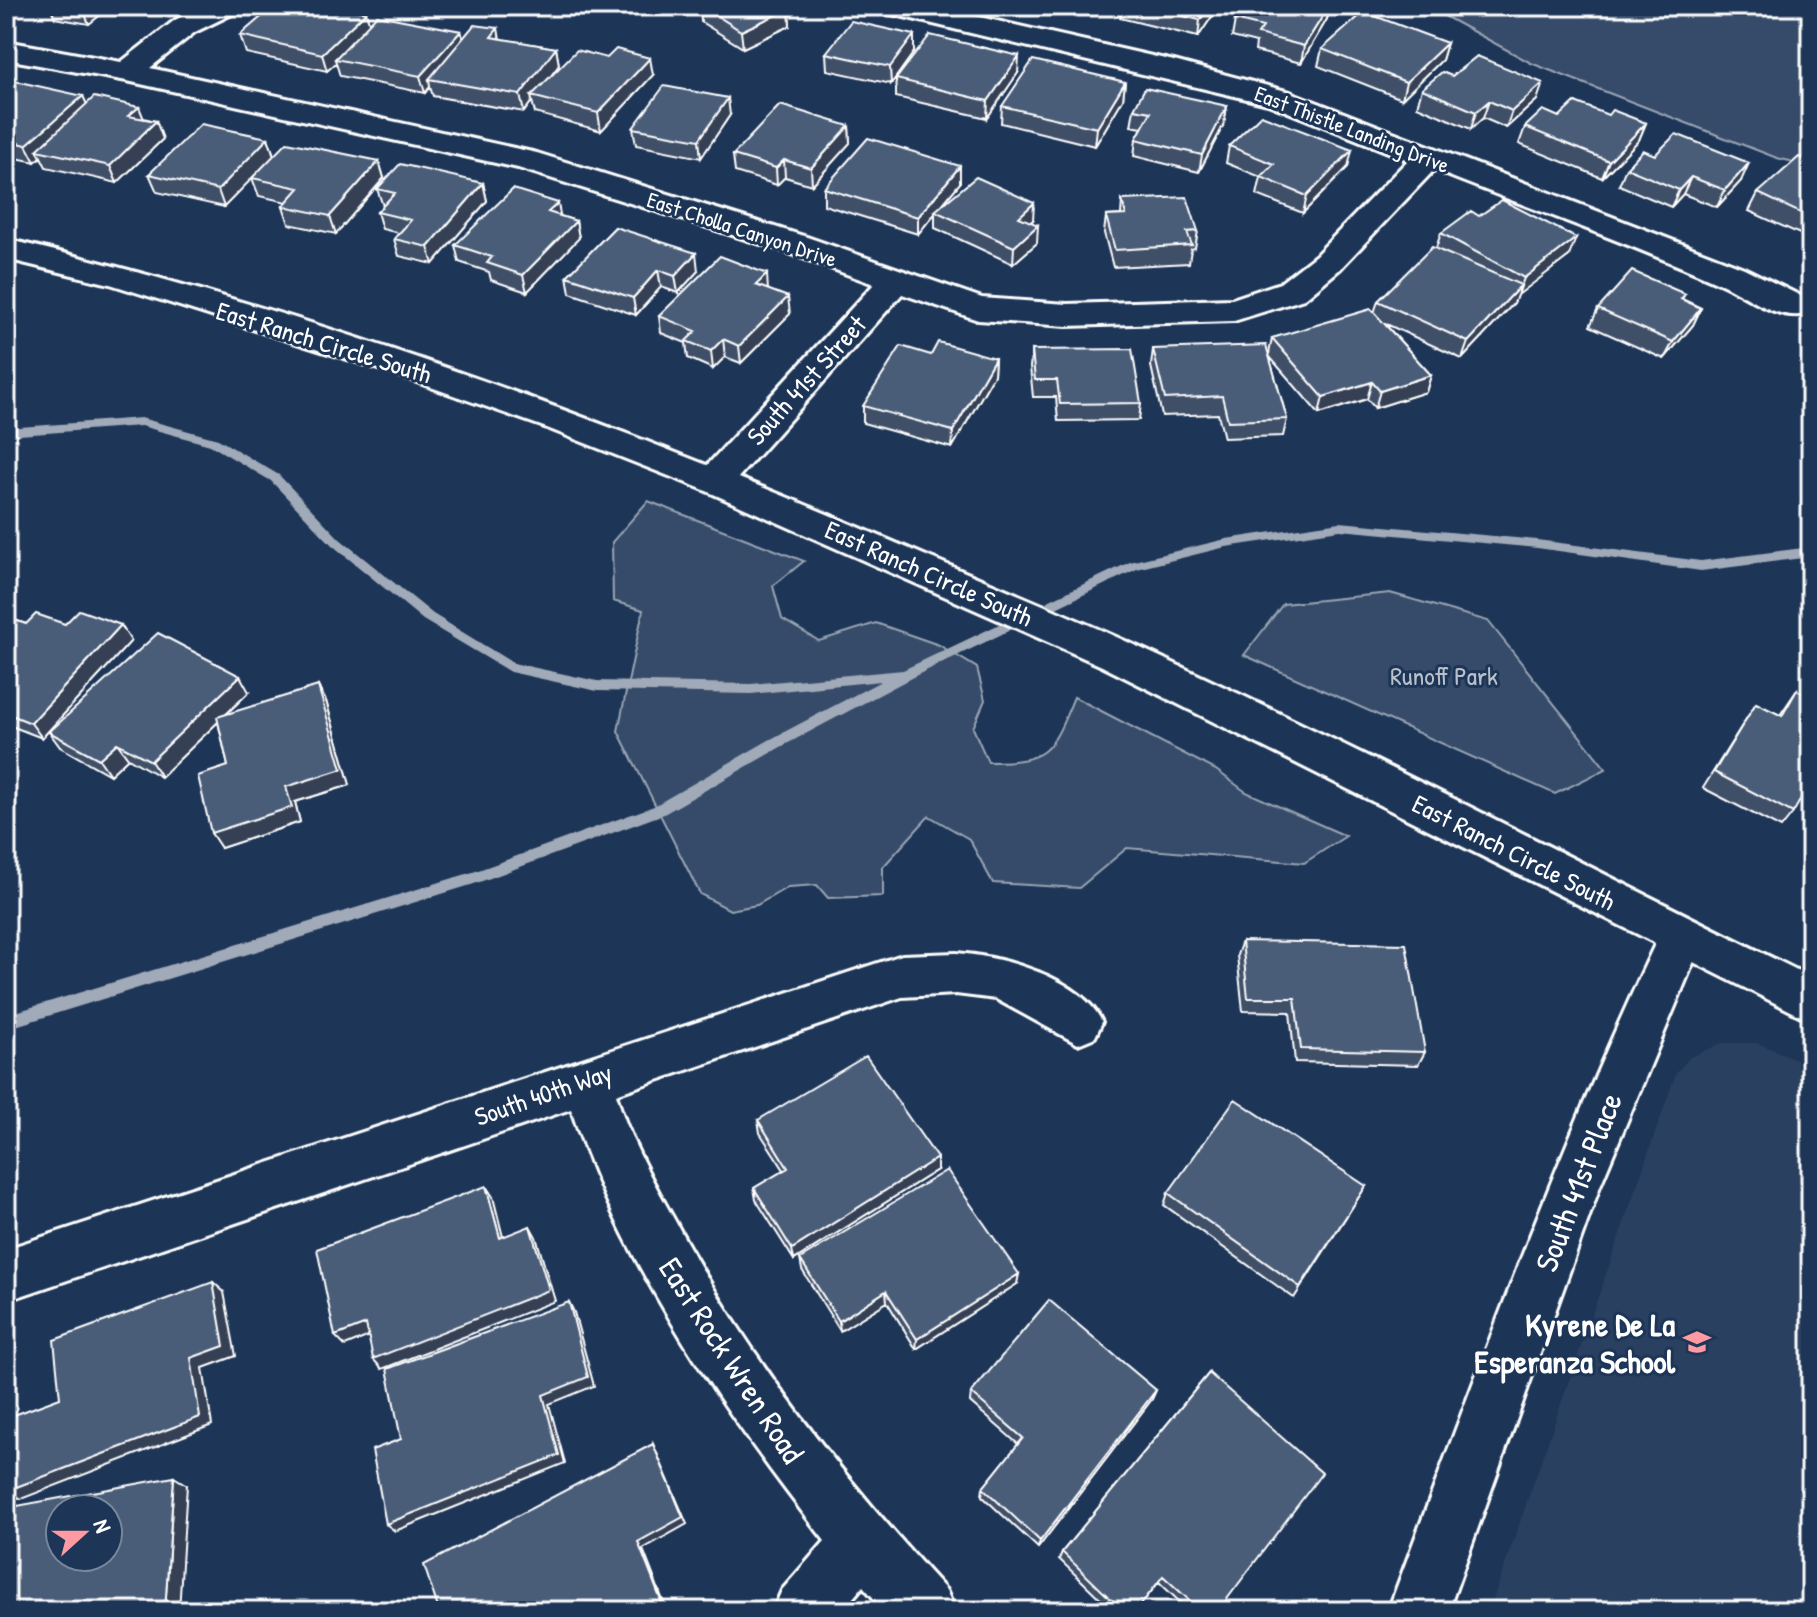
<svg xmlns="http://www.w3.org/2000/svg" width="1817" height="1617" viewBox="0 0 1817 1617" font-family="'Patrick Hand',sans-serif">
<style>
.built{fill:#2a4161}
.green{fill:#364b69;stroke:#9aa5b4;stroke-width:2}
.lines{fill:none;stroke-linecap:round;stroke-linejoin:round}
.stream{fill:#a0aab8;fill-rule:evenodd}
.street-casing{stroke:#fff;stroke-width:6}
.secondary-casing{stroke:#fff;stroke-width:6}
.street{fill:#1d3557;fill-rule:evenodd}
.secondary{fill:#1d3557;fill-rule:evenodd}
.wall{fill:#405068;stroke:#fff;stroke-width:2}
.shaded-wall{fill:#344155;stroke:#fff;stroke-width:2}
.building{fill:#4a5d79;stroke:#fff;stroke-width:2;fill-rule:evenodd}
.labels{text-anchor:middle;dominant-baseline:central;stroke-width:6;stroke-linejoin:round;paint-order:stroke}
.far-street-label{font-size:22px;fill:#fff;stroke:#1d3557}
.street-label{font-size:26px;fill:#fff;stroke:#1d3557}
.park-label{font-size:26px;fill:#b9c0ca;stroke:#1d3557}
.near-street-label{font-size:32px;fill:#fff;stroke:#1d3557}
.near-poi-label{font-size:32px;font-weight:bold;fill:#fff;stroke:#1d3557;text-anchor:end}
</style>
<rect width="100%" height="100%" fill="#1d3557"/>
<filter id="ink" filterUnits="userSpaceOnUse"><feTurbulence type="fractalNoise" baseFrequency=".0125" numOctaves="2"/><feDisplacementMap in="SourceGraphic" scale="16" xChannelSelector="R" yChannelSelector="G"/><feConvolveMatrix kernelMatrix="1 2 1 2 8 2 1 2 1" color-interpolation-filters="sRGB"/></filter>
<g filter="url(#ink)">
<path class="built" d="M1722 1043H1757L1811 1065V1611H1489L1676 1073 1690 1057Z"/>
<path class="green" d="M1426 6H1811V166L1777 158 1531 63Z
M648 501 804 561 773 586 782 619 819 641 876 623 939 645 977 668 985 700 973 728 988 762C1050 762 1051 751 1074 697L1216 770 1246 792 1346 836 1304 863 1127 848 1079 888 993 883 969 839 929 816 883 867V896L828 898 817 885 788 887 757 905 730 910 700 894 618 731 643 610 613 601 612 542Z
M1390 593 1488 621 1606 769 1555 794 1244 655 1283 604Z"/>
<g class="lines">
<path class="stream" d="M141 418 218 439 279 475 340 539 433 614 513 663 597 681 751 684 903 670 1130 562 1226 539 1340 522 1537 540 1701 561 1811 547V557L1701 571 1537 548 1340 530 1226 547 1137 569 913 677 779 748 664 814 474 884 6 1029V1015L473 872 654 806 769 740 881 681 751 694 597 691 510 672 423 620 332 545 271 481 210 445 141 426 6 436V428Z"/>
<g class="street-casing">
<path id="street" d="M203 6H240L236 12 195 32 150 68 537 153 807 237 982 298 1067 304 1232 299 1280 283 1316 255 1408 160 1268 104 883 12 879 6H931L1174 61 1290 92 1744 268 1805 298 1810 306 1805 314C1777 321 1746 295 1721 284 1627 242 1529 208 1434 170L1340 269 1304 299 1234 321 1067 326 978 320 902 294 728 489 715 493 702 489 696 480 702 471 874 284 783 251 518 168 127 81 6 59V41L121 62 175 20Z
M1681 917 1697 923 1704 937 1600 1186 1448 1611H1388C1475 1379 1558 1146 1665 923Z
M956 953C1001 956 1082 978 1102 1022L1095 1037 1078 1044 996 999 956 994 902 997 616 1094C629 1139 652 1180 675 1221 748 1357 842 1477 946 1590L955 1611H885L863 1586 842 1611H773L782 1590 825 1541C727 1417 620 1261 571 1109L6 1301V1249L902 955Z"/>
</g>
<g class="secondary-casing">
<path id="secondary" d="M6 239C322 313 626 427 924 555 993 584 1063 613 1132 644 1361 749 1585 866 1811 977V1021L1102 666 702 489 547 428 388 372 110 284 6 259Z"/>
</g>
<use href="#street" class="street"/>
<use href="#secondary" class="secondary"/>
</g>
<path class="wall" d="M6 6H19L14 10 6 8Z
M50 6H129L119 15 104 12 89 24 55 18Z
M652 6H681L660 13Z
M700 6H785L789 9 790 26 743 48 701 22Z
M1121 6H1219L1198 37 1120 18Z
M1244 6H1330L1327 19 1301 63 1255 51 1256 43 1232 37 1235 20Z
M366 12 369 23 461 31 463 38 500 39 556 48 559 65 552 75H653L601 131 535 113 532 101 524 112 433 96 430 87 425 93 340 76 336 63 327 71 246 53 240 35Z
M914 35V52L891 84 827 70 826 53Z
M1447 43 1442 60 1402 99 1318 66 1322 49Z
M1018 73 987 118 896 97V79Z
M6 79 87 104 156 121 163 139 117 183 46 167 41 157 35 162 6 156Z
M1125 82 1123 99 1095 146 1001 123 1002 106Z
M1422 89 1537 100 1506 128 1483 118 1471 129 1417 106Z
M1227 106 1224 124 1199 172 1134 156 1136 139 1142 128 1131 126 1134 109Z
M730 115 701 158 636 145 633 128Z
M1608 115 1646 123 1639 140 1602 178 1519 144 1525 127 1559 117Z
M849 126 850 143 812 185 785 177 777 185 735 172 733 155Z
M268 138 274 155 379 161 384 178 336 234 289 224 283 206 287 202 259 196 252 178 259 171 224 207 157 192 149 174Z
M1229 146 1348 167 1303 213 1257 195 1261 177 1226 163Z
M1655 155 1741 181 1717 207 1683 194 1671 207 1619 185 1626 168Z
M1811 163V239L1749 211 1758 193Z
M960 166V183L940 207 1033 220 1031 222 1037 243 1013 264 935 228V213L918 234 824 205V188Z
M483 183 487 201 433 264 399 256 394 239 399 233 382 229 377 212 383 206 377 189Z
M1122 200 1198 231 1195 248 1191 249 1189 263 1113 267 1104 233 1106 216 1121 215Z
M560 216 576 221 579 238 527 292 491 280 489 272 459 262 455 245Z
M1479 216 1569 256 1517 295 1514 303 1462 359 1384 323 1431 375 1426 392 1375 408 1367 399 1319 414 1269 356 1287 419 1283 436 1224 438 1218 414 1162 416 1151 366 1153 349 1269 354 1272 338 1374 313 1378 301 1436 248 1441 233Z
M615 227 698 271 678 293 661 287 636 315 570 293 567 276Z
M768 289 790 314 741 363 725 357 713 369 688 358 686 343 661 333 659 316Z
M1685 294 1682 299 1701 308 1693 325 1664 359 1590 326 1598 309Z
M1032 350 1141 403 1139 420 1058 421 1056 397H1033L1030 367Z
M931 355 995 358 994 375 952 448 863 423V406Z
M6 617 26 624H65L131 641 42 738 6 724Z
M1797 690 1793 813 1781 828 1703 788 1756 703 1780 715Z
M249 692 226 714 326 701 350 785 295 802 300 822 221 848 228 766 218 722 161 777 128 758 110 775 60 747 49 732Z
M1242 941 1425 1052 1418 1065 1295 1062 1290 1012 1243 1011 1237 955Z
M758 1120 937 1170 794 1260 756 1200 754 1188 784 1170 760 1133Z
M1366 1186 1294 1298 1164 1205 1168 1193Z
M800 1259 1017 1284 916 1349 887 1302 840 1331 802 1270Z
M1209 1373 1218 1611H1189L1159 1582 1136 1611H1113L1059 1559 1062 1552Z
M1156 1390 1152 1399 1038 1548 982 1496 983 1488 1018 1444 970 1402 971 1393Z"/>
<path class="shaded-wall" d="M84 6H102L104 12 89 24 82 7Z
M115 6H129L119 15Z
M659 6H681L660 13Z
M1210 6H1219L1198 37 1200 20Z
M1329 6H1330L1327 19 1301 63 1304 46Z
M789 9 790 26 743 48 741 31Z
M366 12 371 30 335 59 336 63 327 71 322 54Z
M498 28 501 46 491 37Z
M461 31 465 48 429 79 430 87 425 93 420 76Z
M914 35V52L891 84 890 67Z
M1447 43 1442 60 1402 99 1406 82Z
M556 48 559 65 535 97 531 96 532 101 524 112 520 95Z
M1019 56 1018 73 987 118 988 101Z
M650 58 653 75 601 131 598 113Z
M1125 82 1123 99 1095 146 1097 128Z
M1543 83 1537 100 1506 128 1512 111Z
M83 96 91 113 37 150 41 157 35 162 26 145Z
M728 98 730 115 701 158 699 140Z
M1489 101 1483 118 1471 129 1476 112Z
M1227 106 1224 124 1199 172 1202 155Z
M139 107 146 124 128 116Z
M156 121 163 139 117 183 110 166Z
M1646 123 1639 140 1602 178 1609 161Z
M849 126 850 143 812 185 811 168Z
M268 138 274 156 224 207 218 190Z
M1352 150 1348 167 1303 213 1307 196Z
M784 160 785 177 777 185 776 168Z
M379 161 384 178 336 234 330 216Z
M1749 163 1741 181 1717 207 1725 190Z
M960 166V183L918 234V217Z
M1691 177 1683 194 1671 207 1679 190Z
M483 183 487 201 433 264 428 247Z
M558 203 561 220 548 212Z
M1034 203 1033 220 1017 234 1019 217Z
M576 221 579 238 527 292 523 275Z
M1038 225 1037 243 1013 264 1014 247Z
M1576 238 1569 256 1518 295 1524 278Z
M696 253 698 271 678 293 675 276Z
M658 270 661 287 636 315 633 298Z
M767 274 768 291 756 285Z
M1521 285 1514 303 1462 359 1468 342Z
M788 297 790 314 741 363 739 346Z
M1701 308 1693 325 1664 359 1673 342Z
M723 339 725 357 713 369 711 351Z
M995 358 994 375 952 448 953 431Z
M1431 375 1426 392 1375 408 1380 391Z
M1372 382 1367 399 1319 414 1323 397Z
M121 625 131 641 42 738 31 723Z
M240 676 249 692 161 777 151 761Z
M318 686 326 701 350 785 295 802 300 822 221 848 211 833Z
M117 743 128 758 110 775 99 759Z
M937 1158V1170L794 1260 792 1249Z
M486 1186 493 1197 506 1249 500 1238Z
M530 1226 536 1237 555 1301 382 1369 373 1359Z
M1019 1274 1017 1284 916 1349 917 1339Z
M213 1282 224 1292 236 1356 203 1368 212 1425 21 1499 6 1491Z
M886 1291 887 1302 840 1331 839 1321Z
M569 1302 574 1312 594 1386 549 1404 565 1463 395 1531 386 1524 543 1395Z
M366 1324 374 1334 345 1346 335 1336Z
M1156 1390 1152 1399 1038 1548 1040 1541Z
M653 1444 687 1524 643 1549 667 1611H665L638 1542Z
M174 1477 187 1485 179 1611H165Z"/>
<path class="building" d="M274 6H337L366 12 322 54 240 35Z
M702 6H785L789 9 741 31Z
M1142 6H1210L1200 20Z
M1244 6H1329L1304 46 1258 34 1263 27 1235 20Z
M1364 12 1447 43 1406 82 1322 49Z
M377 15 461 31 420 76 335 59Z
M851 21 914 35 890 67 826 53Z
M474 25 498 28 491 37 556 48 520 95 429 79Z
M930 35 1019 56 988 101 896 79Z
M616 49 650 58 598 113 531 96 577 50 607 58Z
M1477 56 1543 83 1512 111 1489 101 1476 112 1422 89 1442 72 1452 76Z
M1033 60 1125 82 1097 128 1002 106Z
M6 79 83 96 26 145 6 140Z
M664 86 728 98 699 140 633 128Z
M1145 88 1227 106 1202 155 1136 139 1151 112 1134 109Z
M94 97 139 107 128 116 156 121 110 166 37 150Z
M1575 102 1608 115 1612 110 1646 123 1609 161 1525 127 1543 110 1559 117Z
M780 105 849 126 811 168 784 160 776 168 733 155Z
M1261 115 1352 150 1307 196 1261 177 1274 164 1229 146Z
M201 124 268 138 218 190 149 174Z
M1676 134 1749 163 1725 190 1691 177 1679 190 1626 168 1643 150 1655 155Z
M868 138 960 166 918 217 824 188Z
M287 142 379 161 330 216 283 206 299 188 252 178Z
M1799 157 1811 163V218L1758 193Z
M400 164 483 183 428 247 394 239 411 220 377 212 395 193 377 189Z
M976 177 1034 203 1019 217 1038 225 1014 247 935 211Z
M513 189 558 203 548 212 576 221 523 275 487 263 492 257 455 245Z
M1187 197 1198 231 1187 232 1192 245 1115 250 1106 216 1126 215 1122 200Z
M1502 200 1576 238 1524 278 1441 233 1471 211 1479 216Z
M615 227 696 253 675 276 658 270 633 298 567 276Z
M1432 247 1521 285 1468 342 1378 301Z
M720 256 767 274 756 285 788 297 739 346 723 339 711 351 686 341 696 331 659 316Z
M1632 271 1685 294 1681 299 1701 308 1673 342 1598 309Z
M1371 309 1431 375 1380 391 1372 382 1323 397 1272 338Z
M938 342 995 358 953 431 863 406 901 346 931 355Z
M1266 345 1287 419 1228 421 1222 396 1165 399 1153 349Z
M1132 349 1141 403 1060 404 1057 380H1035L1032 350Z
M79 610 121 625 31 723 6 713V617L26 624 36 614 65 624Z
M158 633 240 676 151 761 117 743 99 759 49 732Z
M318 686 342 769 286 787 292 807 211 833 198 776 228 766 217 717Z
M1797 690 1811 697V781L1793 813 1714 772 1756 703 1782 716Z
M1242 941 1406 944 1425 1052 1301 1049 1295 998H1248Z
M866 1056 937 1158 792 1249 754 1188 788 1168 758 1120Z
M1235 1099 1366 1186 1300 1287 1168 1193Z
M947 1170 1019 1274 917 1339 886 1291 839 1321 800 1259Z
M486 1186 500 1238 530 1226 549 1290 373 1359 366 1324 335 1336 317 1249Z
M213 1282 224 1346 191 1358 200 1417 6 1491V1418L60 1398 54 1340Z
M1049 1300 1156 1390 1040 1541 983 1488 1023 1438 971 1393Z
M569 1302 588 1377 543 1395 559 1455 386 1524 372 1450 401 1439 387 1369Z
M1209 1373 1322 1473 1218 1611H1201L1163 1576 1136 1611H1123L1062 1552Z
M653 1444 683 1517 638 1542 665 1611H439L424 1565Z
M174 1477 165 1611H6V1508ZM60 1509H108V1557H60Z"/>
</g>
<defs>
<g id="school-bare" transform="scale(2.16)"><path d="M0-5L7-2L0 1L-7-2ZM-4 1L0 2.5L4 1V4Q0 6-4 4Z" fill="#ff9aa2" stroke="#1d3557" stroke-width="2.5" paint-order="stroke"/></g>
</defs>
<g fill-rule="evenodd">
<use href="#school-bare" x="1697" y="1342"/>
</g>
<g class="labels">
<g class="far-street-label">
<text transform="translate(1352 129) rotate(21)">East Thistle Landing Drive</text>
<text transform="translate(742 229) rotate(18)">East Cholla Canyon Drive</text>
</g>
<g class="street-label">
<text transform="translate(324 342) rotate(17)">East Ranch Circle South</text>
<text transform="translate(806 380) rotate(-48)">South 41st Street</text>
<text transform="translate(929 573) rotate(24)">East Ranch Circle South</text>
<text transform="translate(1514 852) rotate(27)">East Ranch Circle South</text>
<text transform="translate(543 1094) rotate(-19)">South 40th Way</text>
</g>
<g class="park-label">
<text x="1444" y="675">Runoff Park</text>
</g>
<g class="near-street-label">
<text transform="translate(1578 1182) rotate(-69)">South 41st Place</text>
<text transform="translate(732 1360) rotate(57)">East Rock Wren Road</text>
</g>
<g class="near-poi-label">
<text x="1675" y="1324">Kyrene De La<tspan x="1675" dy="37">Esperanza School</tspan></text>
</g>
</g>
<rect width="1817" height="1617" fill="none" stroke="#1d3557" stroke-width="32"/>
<rect x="16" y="16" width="1785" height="1585" fill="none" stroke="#fff" stroke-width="3" filter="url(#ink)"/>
<g transform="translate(84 1533) rotate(69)"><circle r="38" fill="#1d3557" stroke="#77869a" stroke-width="2"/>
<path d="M0-6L14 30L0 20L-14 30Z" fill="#ff9aa2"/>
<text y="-12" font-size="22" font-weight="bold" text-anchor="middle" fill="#ffffff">N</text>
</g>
</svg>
